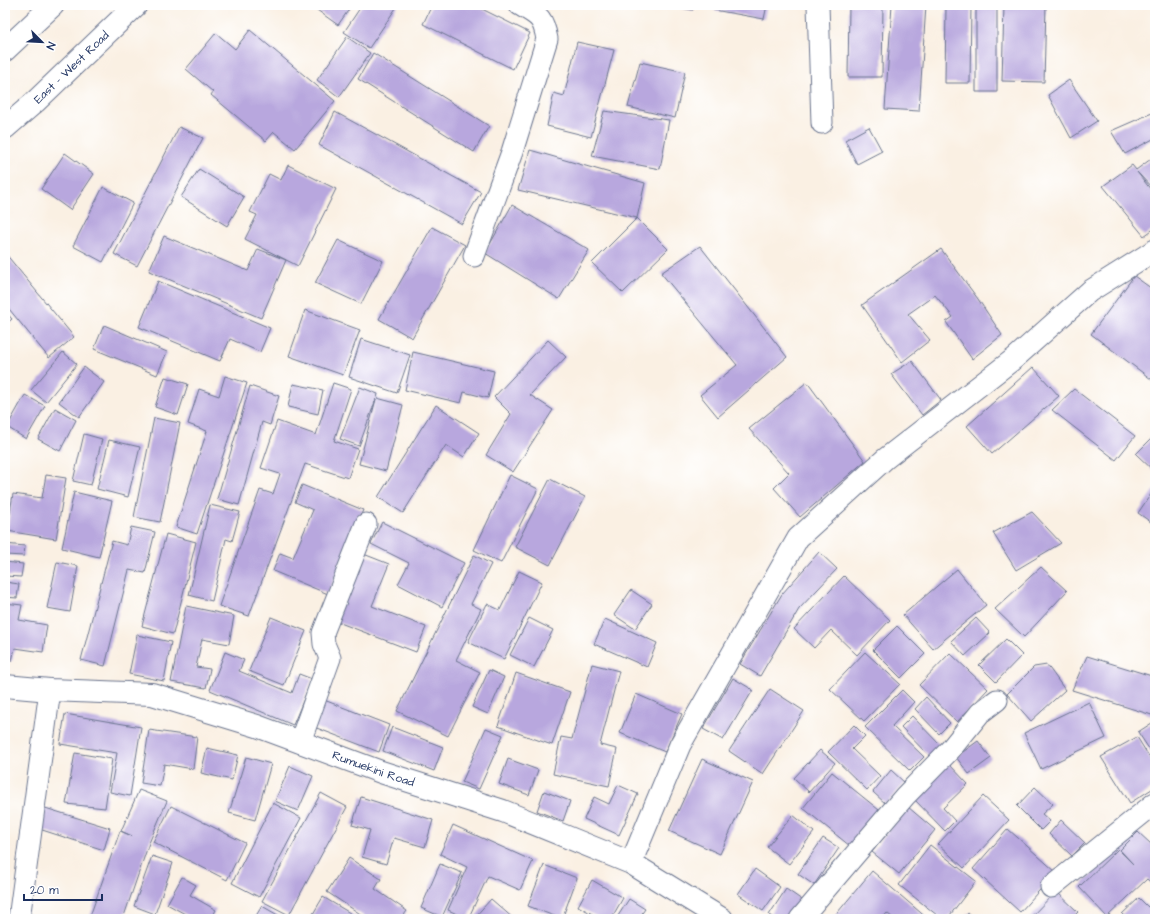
<svg xmlns="http://www.w3.org/2000/svg" width="1160" height="924" viewBox="0 0 1160 924" font-family="'Architects Daughter',sans-serif">
<style>
.building{fill:#b8a7de}
.lines{fill:none;stroke-linecap:round;stroke-linejoin:round}
.street-casing{stroke:#69738d;stroke-width:23}
.secondary-casing{stroke:#69738d;stroke-width:24}
.primary-casing{stroke:#69738d;stroke-width:24}
.street{stroke:#fff;stroke-width:21}
.secondary{stroke:#fff;stroke-width:22}
.primary{stroke:#fff;stroke-width:22}
.labels{text-anchor:middle;dominant-baseline:central;stroke-width:3;stroke-linejoin:round;paint-order:stroke}
.street-label{font-size:12px;fill:#1b2f5e;stroke:#fff}
</style>
<rect width="100%" height="100%" fill="#fff"/>
<filter id="ink" filterUnits="userSpaceOnUse"><feTurbulence type="fractalNoise" baseFrequency=".025" numOctaves="2"/><feDisplacementMap in="SourceGraphic" scale="8" xChannelSelector="R" yChannelSelector="G"/><feConvolveMatrix kernelMatrix="1 2 1 2 8 2 1 2 1" color-interpolation-filters="sRGB"/></filter>
<filter id="wash" filterUnits="userSpaceOnUse"><feTurbulence type="fractalNoise" baseFrequency=".012" numOctaves="4" result="noise"/><feDisplacementMap in="SourceGraphic" scale="16" xChannelSelector="R" yChannelSelector="G"/><feGaussianBlur stdDeviation="0.9" result="paint"/><feColorMatrix in="noise" values="0 0 0 0 0 0 0 0 0 0 0 0 0 0 0 0 0 1.4 0 .05"/><feComposite in="paint" operator="in"/></filter>
<g filter="url(#wash)">
<rect width="100%" height="100%" fill="#faf0e3"/>
<g id="blocks">
<path class="building" d="M310 5H352L338 25Z
M362 5H398L369 48 344 32Z
M432 5H474L530 33 513 69 423 24Z
M662 5H694L693 10Z
M714 5H767L764 19 714 10Z
M849 5H883L882 77H848Z
M892 5H926L919 111 885 109Z
M946 5H971L970 83H945Z
M976 5H997V92H976Z
M1004 5H1046L1044 82 1002 81Z
M250 30 335 101 295 149 274 132 266 141 211 95 213 92 186 69 216 33 235 49Z
M347 37 370 53 339 97 317 80Z
M577 42 614 50 591 137 547 126 554 93 564 96Z
M373 53 489 126 474 152 358 79Z
M640 62 685 72 675 118 628 107Z
M1069 80 1097 121 1071 138 1048 95Z
M604 111 669 120 660 169 592 156Z
M335 112 481 192 462 224 319 145Z
M1152 113 1155 119V138L1125 154 1111 131Z
M179 127 203 138 137 266 114 254Z
M869 127 882 151 857 164 845 140Z
M530 150 645 183 637 218 518 190Z
M65 153 94 174 70 210 41 189Z
M1155 156V191L1137 172 1155 195V228L1144 236 1103 186 1132 165 1136 170Z
M288 165 336 189 298 266 245 239 257 215 250 212 269 174 281 180Z
M199 169 244 197 227 226 181 197Z
M103 187 133 203 103 262 73 246Z
M512 205 589 250 559 299 485 253Z
M637 218 668 249 623 293 592 263Z
M432 227 465 245 412 338 379 319Z
M164 236 248 271 258 249 286 260 261 318 149 271Z
M338 240 383 261 361 304 315 283Z
M700 246 787 357 718 417 700 395 737 365 661 273Z
M941 249 978 299 1002 335 972 359 946 322 953 317 935 295 908 314 930 340 902 362 862 305Z
M5 253 74 337 49 358 5 304Z
M1134 276 1155 291V382L1091 334Z
M158 281 270 328 260 352 230 339 220 361 139 327Z
M305 310 360 330 343 375 289 356Z
M5 311 12 319 5 325Z
M104 325 167 352 157 375 94 349Z
M361 339 410 355 397 393 349 377Z
M548 340 566 357 530 395 553 410 513 472 486 455 511 414 494 397Z
M63 352 77 364 46 402 31 390Z
M413 352 494 371 488 398 464 392 461 403 405 390Z
M912 361 941 400 922 415 891 374Z
M84 367 104 382 79 417 59 402Z
M1033 367 1059 396 992 454 967 426Z
M225 376 247 383 197 534 176 527 207 431 188 424 199 389 219 396Z
M165 377 188 384 178 415 155 407Z
M807 382 865 461 800 517 774 488 789 473 749 429Z
M333 383 351 389 334 441 358 449 348 478 305 464 249 616 219 606 260 490 273 494 280 474 261 468 277 421 316 435Z
M293 384 323 390 318 414 288 407Z
M250 386 279 396 270 425 262 422 239 505 217 499Z
M360 387 378 394 377 398 403 405 386 471 359 464 376 399 359 446 340 439Z
M1074 389 1135 436 1116 460 1052 410Z
M25 395 45 406 26 439 7 427Z
M436 405 479 433 464 457 446 445 403 513 378 497Z
M55 408 76 420 60 451 38 439Z
M154 418 180 423 160 522 134 517Z
M84 434 102 439 91 485 73 481Z
M1155 435V472L1136 454Z
M109 440 140 447 128 497 97 489Z
M46 475 66 478 56 539 7 531 13 494 42 498Z
M510 475 538 489 501 563 474 550Z
M550 479 585 497 550 565 515 547Z
M302 485 363 510 328 594 273 571 280 553 293 558 313 510 295 502Z
M1155 488V525L1138 513Z
M74 492 112 501 99 557 62 548Z
M210 505 240 512 232 541 226 539 212 601 189 595Z
M1032 512 1061 543 1016 570 993 533Z
M382 522 464 563 442 607 398 584 409 563 371 544Z
M131 527 155 532 145 573 129 570 105 666 81 660 112 541 127 545Z
M166 534 196 542 173 634 142 626Z
M5 544 25 546 24 556 5 555Z
M819 552 837 569 799 609 760 676 740 664 782 594Z
M361 553 389 564 372 606 426 627 416 652 335 621Z
M474 555 491 564 471 604 481 609 456 660 480 672 448 736 397 711Z
M5 562 23 564 21 577 5 576Z
M57 562 78 566 70 612 47 608Z
M1041 567 1067 591 1024 637 995 609Z
M957 569 986 605 933 649 903 615Z
M519 571 542 582 504 659 468 642 487 604 500 610Z
M844 576 890 620 857 655 831 630 814 648 794 629Z
M5 582 19 584 17 598 5 597Z
M631 590 652 604 635 629 614 615Z
M5 603 22 605 19 620 47 625 43 652 15 648 12 661 5 660Z
M186 606 234 616 229 644 202 639 196 667 210 669 206 688 171 682Z
M271 617 306 631 284 685 249 671Z
M529 618 553 630 534 667 510 655Z
M976 618 990 633 965 656 951 641Z
M605 619 657 643 647 667 594 644Z
M897 626 925 654 901 678 873 650Z
M137 635 171 642 164 681 129 674Z
M1006 639 1022 655 996 682 979 665Z
M225 652 244 660 239 671 292 693 299 674 312 679 293 725 210 690Z
M865 652 900 684 864 721 830 689Z
M950 653 988 689 957 722 919 685Z
M1087 656 1155 677V716L1072 690Z
M592 664 619 671 600 745 617 749 609 786 553 774 561 737 572 739Z
M1047 665 1065 690 1031 721 1007 694 1034 667Z
M489 670 504 677 488 714 472 707Z
M516 673 570 692 552 745 498 726Z
M733 678 753 690 723 740 703 729Z
M770 689 804 711 763 774 729 751Z
M902 690 914 702 892 726 924 757 910 771 865 727Z
M636 694 682 714 665 752 620 733Z
M926 697 950 723 939 734 915 709Z
M324 700 389 725 379 752 314 727Z
M1089 702 1106 738 1041 769 1024 733Z
M65 714 141 727 130 796 110 792 117 753 60 744Z
M912 716 941 746 930 757 901 727Z
M1155 721V758L1138 732Z
M854 725 865 736 852 749 880 776 867 790 828 752Z
M392 727 443 747 434 771 383 751Z
M486 728 503 735 479 789 462 782Z
M149 730 197 737 193 769 164 764 160 786 141 783Z
M1137 737 1155 766V787L1130 803 1101 757Z
M978 741 991 758 969 774 956 757Z
M207 748 238 755 232 780 201 773Z
M820 750 835 763 809 792 794 778Z
M75 753 112 759 105 808 66 804Z
M246 757 271 764 255 820 229 813Z
M508 759 538 770 529 795 499 784Z
M702 759 753 782 720 854 669 831Z
M949 764 968 784 943 808 955 821 945 831 913 798Z
M290 766 313 776 298 811 275 801Z
M891 770 905 783 886 804 873 792Z
M832 772 879 810 850 846 803 808Z
M618 785 638 794 619 835 584 819 594 797 609 804Z
M1035 787 1053 804 1042 814 1050 821 1041 830 1017 806Z
M139 790 167 801 149 843 123 919H89L120 831 132 836 121 831Z
M544 791 570 801 563 821 537 811Z
M321 793 347 807 289 915 262 901Z
M983 796 1009 820 964 868 938 844Z
M361 797 433 820 425 847 394 838 386 864 362 857 370 830 352 825Z
M273 803 301 818 259 897 232 883Z
M171 806 245 843 227 880 153 842Z
M42 807 110 828 104 850 36 828Z
M908 807 935 830 899 874 872 852Z
M793 815 814 832 789 864 767 847Z
M1061 820 1085 843 1072 856 1049 834Z
M453 825 533 861 520 890 488 876 468 919 448 910 467 867 440 854Z
M1008 829 1056 872 1020 912 973 869Z
M1138 832 1151 844 1155 840V886L1147 879 1107 917 1079 887 1118 849 1133 864 1120 850Z
M823 838 839 848 814 885 798 874Z
M930 845 976 881 947 919H942L899 885Z
M152 856 173 863 155 914 134 906Z
M349 858 381 879 375 889 407 911 401 919H368L327 892Z
M440 864 462 873 442 917 421 908Z
M544 865 577 878 562 919 528 906Z
M755 869 780 887 763 911 738 894Z
M872 871 928 919H894L887 913 882 919 833 918Z
M182 877 196 885 190 895 216 910 211 919H194L167 904Z
M592 880 623 898 611 919H601L578 906Z
M786 889 802 900 790 919H775L769 915Z
M1056 891 1078 912 1071 919H1029Z
M323 897 360 919H310Z
M1139 898 1148 907 1155 901V919H1127L1122 914Z
M491 899 514 919H473Z
M629 899 645 909 638 919H616Z
M262 906 283 918 282 919H254Z
M968 913 975 919H963Z"/>
</g>
</g>
<g filter="url(#ink)">
<use href="#blocks" fill-opacity="0" stroke="#69738d" stroke-width="1"/>
<g class="lines">
<g class="street-casing">
<path id="street" d="M818 5 822 123
M474 256 512 152 547 39C543 17 539 16 520 5
M300 742 330 658 324 644 323 633 366 524
M631 863 680 745 798 538 885 459 1015 358 1090 291 1155 250
M1051 887 1155 803
M19 919 50 690
M800 919 905 796 950 750 980 713 997 700"/>
</g>
<g class="secondary-casing">
<g id="secondary">
<path id="s1" d="M5 686 50 690 152 694 257 726 381 772 503 811 631 863 722 919"/>
</g>
</g>
<g class="primary-casing">
<g id="primary">
<path d="M5 50 53 5"/>
<path id="s2" d="M5 128 35 102 136 5"/>
</g>
</g>
<use href="#street" class="street"/>
<use href="#secondary" class="secondary"/>
<use href="#primary" class="primary"/>
</g>
</g>
<g class="labels">
<g class="street-label">
<text stroke="none"><textPath href="#s2" startOffset="90">East - West Road</textPath></text>
<text stroke="none"><textPath href="#s1" startOffset="381">Rumuekini Road</textPath></text>
</g>
</g>
<rect width="1160" height="924" fill="none" stroke="#fff" stroke-width="20"/>
<g transform="translate(42 42) rotate(114)" stroke="#ffffff" stroke-width="3" paint-order="stroke">
<path d="M0-3L7 15L0 10L-7 15Z" fill="#1b2f5e"/>
<text y="-6" font-size="11" font-weight="bold" text-anchor="middle" fill="#1b2f5e">N</text>
</g>
<path d="M24 894v6h78v-6" fill="none" stroke="#1b2f5e" stroke-width="2"/>
<text x="30" y="894" font-size="12" fill="#1b2f5e" stroke="#ffffff" stroke-width="3" paint-order="stroke">20 m</text>
</svg>
